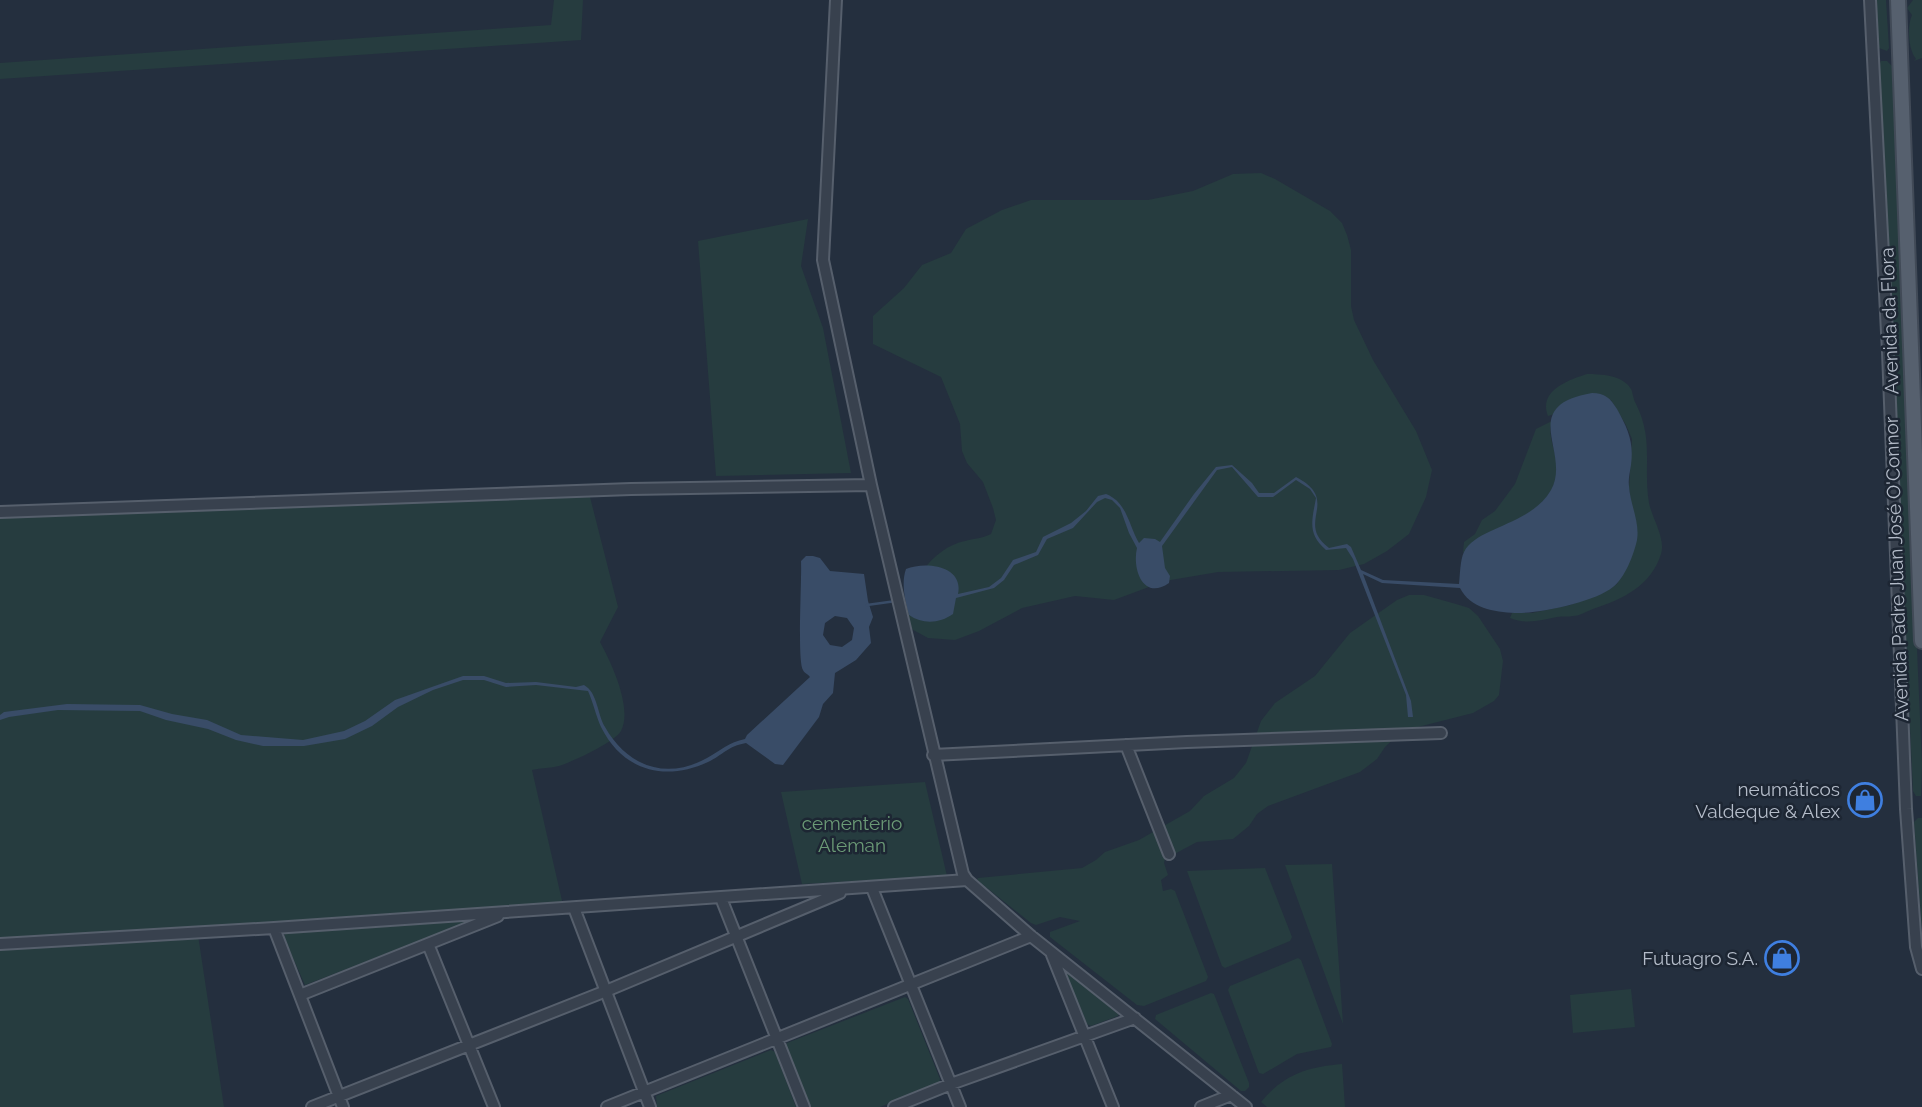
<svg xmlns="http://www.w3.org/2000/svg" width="1922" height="1107" viewBox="0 0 1922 1107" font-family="Raleway,sans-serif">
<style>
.green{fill:#263c3f}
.water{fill:#394c67;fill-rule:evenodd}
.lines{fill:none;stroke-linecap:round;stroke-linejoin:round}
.stream{stroke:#394c67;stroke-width:2.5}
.minor-casing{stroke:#565f6c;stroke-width:14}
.major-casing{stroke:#414a57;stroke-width:18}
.minor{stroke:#38414e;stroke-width:10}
.major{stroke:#56606e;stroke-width:14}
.labels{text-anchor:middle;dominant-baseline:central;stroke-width:5;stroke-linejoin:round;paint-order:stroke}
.street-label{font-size:19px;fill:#b4bcc9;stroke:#1d2633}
.poi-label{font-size:19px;fill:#b4bcc9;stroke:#1d2633;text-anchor:end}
.park-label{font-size:19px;fill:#6b9a76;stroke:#1d2633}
</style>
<rect width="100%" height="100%" fill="#242f3e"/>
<path class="green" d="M554 0H583L581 40 0 79V63L551 25Z
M1876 0H1886L1889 48 1887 51 1879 48Z
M1913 0H1922V58L1914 61 1916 59C1908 49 1907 26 1912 15L1907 8Z
M1881 61H1887L1892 66 1922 765 1921 796H1916L1913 791 1879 66Z
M1261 173 1275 179 1330 211 1342 223 1347 235 1351 250V306L1354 320 1373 360 1416 431 1432 470 1426 497 1409 534 1387 551 1364 564 1339 570 1218 572 1165 581 1114 600 1075 596 1022 608 979 631 955 640 928 638 906 626C902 592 930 548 965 541 976 538 981 539 991 534L996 520 993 508 983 482 967 463 962 451 960 424 941 377 873 344V316L904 288 922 265 951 253 966 229 1002 210 1031 200H1148L1193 191 1233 174Z
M808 219 801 266 823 328 851 473 716 476 698 241Z
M1587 374C1600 374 1623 375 1631 389 1633 393 1633 399 1636 404 1654 440 1643 465 1649 503 1652 518 1666 539 1661 554 1651 586 1623 599 1593 609 1587 611 1580 616 1573 616 1568 617 1563 616 1557 617 1541 620 1527 625 1510 618L1512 613H1532L1570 605 1606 591 1617 584 1627 566 1634 547 1629 488 1632 439 1626 425 1611 400 1558 407 1555 414 1548 416C1538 391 1568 380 1587 374Z
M1552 421C1546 440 1560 456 1557 474 1548 521 1491 523 1463 553L1464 542 1475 534 1482 520 1495 511 1515 484 1536 429Z
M590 497 618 607 600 642C611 662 633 708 621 731 615 742 572 762 559 766 551 768 541 768 532 770L563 905 0 941V516Z
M1409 595H1424L1456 604 1469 608 1478 616 1500 649 1503 661 1499 695 1494 701 1473 713 1402 731 1385 747 1377 759 1360 772 1268 806 1257 814 1249 826 1233 839 1197 842 1165 859 1164 863 1168 875 1161 880 1163 891 1171 889 1175 891 1208 977 1206 981 1144 1006 1137 1005 1050 937V932L1080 921 1060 917 1036 925 1031 923 977 880 978 878 1082 868 1096 860 1105 852 1139 840 1190 811 1204 796 1234 778 1246 763 1261 721 1275 703 1315 676 1350 633 1397 600Z
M925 782 947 876 802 884 781 792Z
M1918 818H1922V933L1914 822Z
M1332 864 1343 1024 1285 865Z
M1265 868 1292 937 1290 941 1225 968 1222 966 1187 871Z
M467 921 469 922 305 985 284 938 285 933Z
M198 935 224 1107H0V942Z
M1298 958 1301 960 1332 1044 1331 1047 1297 1054 1263 1074 1259 1073 1228 990 1230 986Z
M1064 969 1118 1014V1016L1091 1026 1087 1024Z
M1631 989 1635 1027 1573 1033 1570 995Z
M1211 993 1214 994 1249 1083V1087L1245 1091H1241L1155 1019 1156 1015Z
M905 997 908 999 940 1079 939 1083 880 1107H810L786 1048 787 1043Z
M771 1050 775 1052 796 1107H657L656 1096Z
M1342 1064 1345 1107H1267L1261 1102C1284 1074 1308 1067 1342 1064Z"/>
<path class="water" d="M1592 393C1605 393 1610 398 1617 409 1628 429 1634 442 1631 465 1630 472 1628 479 1629 486 1630 504 1640 522 1637 540 1634 554 1625 578 1613 587 1595 602 1538 614 1515 613 1494 612 1470 608 1460 588L1382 583 1363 574 1411 701 1413 717H1408L1406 695 1353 559 1346 548 1326 550C1307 534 1312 520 1316 498L1310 489 1296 480 1273 497H1258L1232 467 1217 470 1162 546 1165 568 1170 576 1169 583C1143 601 1132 569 1137 548L1129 533 1120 508 1112 500 1105 498 1097 502 1073 528 1047 539 1038 555 1014 565 1004 580 994 588 956 598 953 614C939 624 922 624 909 615 905 601 901 583 906 569 926 561 964 566 958 594L989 587 1001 578 1013 560 1036 552 1043 537 1071 523 1086 511 1098 496 1106 494C1127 502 1129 526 1139 543L1144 538 1155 539 1160 542 1194 494 1216 467 1232 465 1252 483 1259 493H1274L1296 477C1342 501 1294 522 1329 548L1347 544 1351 547 1361 570 1383 580 1459 584C1460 576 1460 560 1464 552 1478 526 1530 526 1551 490 1572 453 1516 406 1592 393Z
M813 556 820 558 830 571 864 574 868 601 873 617 869 627 871 643 856 660 835 673 833 693 823 704 819 717 783 765 775 764 746 743C728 746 723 755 708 762 665 782 623 771 601 727 596 716 593 702 588 691L536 685 506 687 484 680H463L433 690 398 707 372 726 345 739 304 746H263L236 740 208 729 166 720 140 711 58 710 9 717 0 720V715L4 712 67 704 140 705 172 714 207 720 241 735 303 740 344 731 365 721 395 700 463 676H484L506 683 536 682 576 687 584 685C598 693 597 714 605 727 627 766 666 781 707 758 720 751 729 742 745 739L747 735 810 677C808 674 804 673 803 670 797 661 802 578 801 561L806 556ZM835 616 847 618 854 628 852 640 842 647 830 645 823 635 825 623Z"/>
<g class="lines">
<path class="stream" d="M867 605 896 601"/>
<g class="minor-casing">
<path id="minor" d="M836 0 823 260 871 485 963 874 967 880 1031 936 1246 1107
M1870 0 1888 352 1906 809 1916 947 1922 969
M0 512 631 489 871 485
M1126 745 1169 854
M933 755 1187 742 1441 733
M872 888 960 1107
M721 898 804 1107
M574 908 650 1107
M274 928 343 1107
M0 944 274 928 967 880
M428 944 494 1107
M1052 955 1113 1107
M300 995 498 916
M312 1107 606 991 840 893
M607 1107 1031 936
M894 1107 951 1084 1135 1018
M1201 1107 1231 1095"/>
</g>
<g class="major-casing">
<path id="major" d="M1898 0 1922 641"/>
</g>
<use href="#minor" class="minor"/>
<use href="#major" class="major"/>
</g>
<defs>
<g id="shop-ring" transform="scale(1.75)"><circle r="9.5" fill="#1d2633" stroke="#3f7fe0" stroke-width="1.5"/><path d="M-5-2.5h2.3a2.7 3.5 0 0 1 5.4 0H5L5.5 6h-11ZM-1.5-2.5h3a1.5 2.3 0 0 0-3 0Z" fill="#3f7fe0"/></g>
</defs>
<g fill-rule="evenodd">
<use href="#shop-ring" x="1865" y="800"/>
<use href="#shop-ring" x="1782" y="958"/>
</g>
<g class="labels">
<g class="street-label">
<text transform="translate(1889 321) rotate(-92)">Avenida da Flora</text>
<text transform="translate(1896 569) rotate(-92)">Avenida Padre Juan José O'Connor</text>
</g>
<g class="poi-label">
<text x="1840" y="789">neumáticos<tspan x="1840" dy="22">Valdeque &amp; Alex</tspan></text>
<text x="1758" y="958">Futuagro S.A.</text>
</g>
<g class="park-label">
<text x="852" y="823">cementerio<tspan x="852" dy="22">Aleman</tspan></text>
</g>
</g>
</svg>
